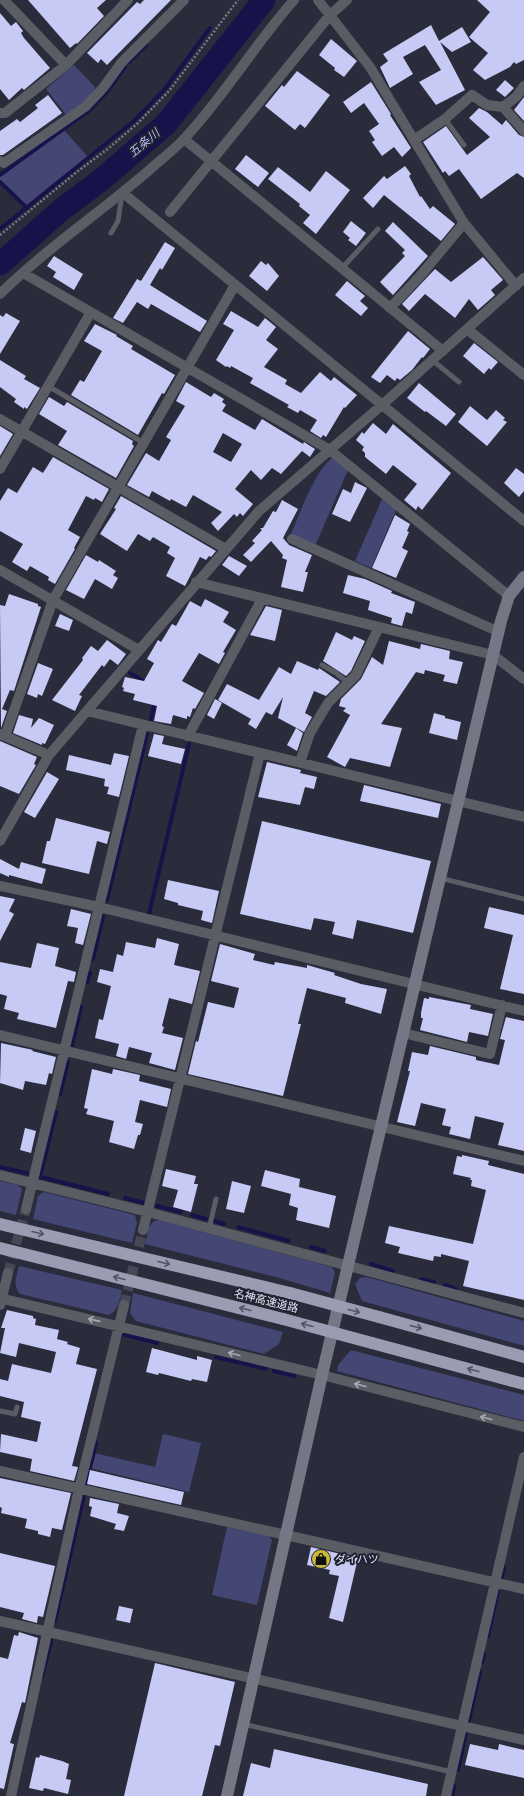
<svg xmlns="http://www.w3.org/2000/svg" width="524" height="1796" viewBox="0 0 524 1796" font-family="'Varela Round','Noto Sans JP',sans-serif">
<style>
.green{fill:#444673}
.lines{fill:none;stroke-linecap:round;stroke-linejoin:round}
.stream{stroke:#17124a;stroke-width:4}
.river{stroke:#17124a;stroke-width:23}
.building{fill:#c6caf5;fill-rule:evenodd}
.street-tunnel{stroke:#464857;stroke-width:10;stroke-dasharray:10 5;stroke-linecap:butt}
.path{stroke:#787a88;stroke-width:2.5;stroke-dasharray:2 2;stroke-linecap:butt}
.lane{stroke:#5b5d65;stroke-width:5}
.street{stroke:#5b5d65;stroke-width:10}
.secondary{stroke:#757784;stroke-width:12}
.highway{stroke:#9a9db2;stroke-width:12}
.highway-bridge{stroke:#9a9db2;stroke-width:12}
.oneway{stroke:#515365}
.oneway2{stroke:#a7a9b3}
.labels{text-anchor:middle;dominant-baseline:central;stroke-width:4;stroke-linejoin:round;paint-order:stroke}
.street-label{font-size:11px;fill:#e5e7f2;stroke:#202232}
.poi-label{font-size:11px;fill:#e5e7f2;stroke:#202232;text-anchor:start}
.water-label{font-size:12px;font-style:italic;fill:#b5bbf1;stroke:#202232}
</style>
<rect width="100%" height="100%" fill="#2a2c3c"/>
<path class="green" d="M74 65 95 87C93 99 77 109 67 116L46 89Z
M64 130 88 157 27 206 0 181V177Z
M333 457 348 470 315 546 290 536C301 512 313 473 333 457Z
M383 497 397 508 371 568 355 561Z
M0 1181 18 1185 22 1189 16 1215 0 1211Z
M44 1192 135 1215 137 1223 132 1243 33 1219 38 1196Z
M159 1220 332 1267 335 1273 330 1293 276 1277 145 1244 149 1227 154 1221Z
M19 1266 122 1290C119 1300 119 1310 109 1315L20 1294C12 1285 17 1275 19 1266Z
M367 1277 524 1321V1346L362 1301 355 1284 360 1278Z
M133 1293 283 1332 279 1344 264 1354 136 1321 130 1313Z
M351 1350 524 1395V1421L337 1371 338 1365Z
M163 1434 201 1443 189 1492 90 1468 94 1453 155 1467Z
M227 1527 269 1536 272 1540 257 1605 212 1595Z"/>
<g class="lines">
<path class="stream" d="M129 62 146 45
M0 175 90 110 106 93 125 67
M0 182 27 208
M0 229 134 121 165 89 210 28
M0 258 3 261
M130 673 146 683
M151 719 155 701
M107 900 147 734
M149 914 189 744
M93 959 103 917
M87 982 90 973
M72 1045 81 1007
M60 1094 68 1062
M0 1167 30 1174
M41 1173 56 1112
M41 1177 108 1194
M125 1198 145 1203
M157 1206 181 1212
M192 1215 206 1219
M215 1221 224 1224
M238 1227 289 1241
M311 1247 325 1251
M371 1264 393 1271
M422 1279 434 1282
M445 1285 456 1289
M120 1338 121 1334 157 1343
M216 1357 266 1369
M274 1371 294 1376
M86 1485 96 1443
M501 1581 504 1568
M55 1621 84 1495
M488 1636 498 1591
M482 1662 484 1654
M42 1677 51 1641
M469 1720 480 1672
M458 1770 466 1732
M452 1796 454 1786"/>
<path class="river" d="M0 264 61 210 101 180 166 124 264 0"/>
</g>
<path class="building" d="M28 0H106L97 8 104 16 77 44 76 43 70 48Z
M144 0H171L107 65 101 59 98 63 87 53 137 2 140 4Z
M477 0H524V60L516 64 514 62 510 67 485 80 473 70 488 53 469 37 490 12Z
M0 13 11 26 16 22 23 31 21 33 24 38 50 68 24 90 22 88 9 100 0 89Z
M431 25 439 41 462 27 471 42 452 52 440 42 465 90 436 105 419 82 441 70 425 45 403 57 413 74 390 88 380 67 388 61 383 54Z
M331 39 357 61 344 77 334 70 335 68 319 55Z
M297 71 330 95 305 128 300 124 295 130 265 106 282 85 284 87Z
M505 80 514 88 505 97 496 90Z
M371 82 391 114 390 115 411 148 402 157 394 147 382 156 372 142 375 140 369 131 379 124 364 103 351 113 343 102Z
M48 95 62 113 3 155H0V131L17 119 20 122 38 108 35 105Z
M524 97V121L514 110Z
M479 108 487 112 502 125 506 120 519 135 524 137V178L517 173 481 199 459 169 449 176 445 171 443 173 423 142 446 126 467 155 490 137 469 118Z
M246 155 269 173 258 187 235 169Z
M405 166 411 174 409 176 420 197 421 196 430 209 433 206 455 224 441 241 384 195 373 208 363 198 384 176 387 179Z
M278 167 310 192 326 171 350 190 316 234 303 223 310 215 299 206 300 204 268 179Z
M351 221 366 233 356 246 348 240 350 238 343 232Z
M393 222 428 256 393 295 380 282 405 256 402 253 405 250 385 231Z
M165 242 175 248 162 270 160 268 150 285 207 321 200 332 151 304 148 309 137 302 123 323 113 318 137 279 141 281Z
M54 256 83 274 74 290 53 277 56 272 47 266Z
M483 257 503 280 491 290 495 295 478 310 469 299 455 318 425 294 409 311 402 304 435 269 451 282Z
M261 261 266 265 268 263 279 276 267 291 249 276Z
M347 281 365 296 360 301 368 308 361 316 335 295Z
M231 311 258 327 265 318 276 327 266 340 278 349 264 367 287 380 285 384 301 393 320 372 331 381 334 377 357 395 345 408 344 407 326 437 323 435 321 438 310 431 317 420 300 410 298 413 287 407 289 405 250 383 253 378 231 366 230 368 227 366 226 367 216 360 234 330 223 324Z
M6 313 20 321 0 354V315L3 317Z
M95 324 117 335 116 336 133 346 131 349 175 375 164 394 162 393 138 435 71 395 80 380 84 382 102 351 84 341Z
M408 331 430 349 423 358 422 357 412 370 400 380 397 378 395 381 387 375 380 383 371 377Z
M474 343 498 362 491 370 489 368 484 374 463 356Z
M0 360 26 376 24 379 40 388 27 409 24 407V409L14 402 16 399 0 387Z
M186 382 211 397 214 393 224 399 222 402 226 405 222 411 255 430 262 419 303 444 304 442 315 449 310 457 302 451 281 474 272 468 261 480 251 470 235 489 253 504 243 516 240 513 237 517 234 514 218 531 211 523 222 512 193 495 186 507 171 499 170 501 152 491 149 497 127 485 146 453 159 461 171 440 166 437 185 406 176 401ZM223 433 242 444 231 462 213 452Z
M419 383 456 414 446 426 426 411 425 412 407 398Z
M49 397 64 406 67 402 133 441 132 444 134 446 116 478 58 445 67 431 39 414Z
M470 406 487 420 496 410 505 418 503 420 507 422 487 446 458 422Z
M373 423 386 434 393 424 451 473 422 510 418 506 416 510 404 500 417 484 393 465 386 474 365 457V453L362 450 364 447 356 440 362 432 364 434Z
M0 426 13 434 0 456Z
M53 457 109 489 102 502 95 498 94 500 86 496 68 530 80 537 74 548 75 549 55 584 48 580 49 577 30 566 27 571 12 562 23 544 0 531V501L8 488 17 493 33 467 43 473Z
M516 468 524 474V491L519 497 504 483Z
M355 482 367 488 350 522 332 514 343 489 351 493Z
M121 496 168 523 216 551 211 557 209 556 206 560 200 557 185 586 166 576 175 558 167 553 170 547 153 537 150 541 138 534 127 551 100 534 116 509 114 508Z
M282 500 298 509 283 538 289 545 312 555 305 572H308L303 592 281 587 287 560 282 558 283 555 271 541 251 562 243 555 255 543 252 541 262 530 260 528H263L273 511 276 512Z
M395 515 410 524 407 531 409 532 402 548 408 551 396 578 372 568Z
M86 555 98 562 99 560 116 571 113 575 118 578 112 589 95 579 84 599 66 590Z
M229 556 247 566 239 576 222 565Z
M348 575 365 579 392 591 391 593 415 602 412 614 406 612 402 626 391 623 392 618 368 610 370 601 343 593Z
M9 594 38 604V606L41 607 14 691 10 690 2 709 7 711 1 728 0 605 5 606Z
M205 599 229 612 223 622 236 630 223 652 225 653 219 664 199 653 182 681 204 693 195 709 193 708 190 717 187 716V719L173 715 171 724 154 721 157 706 133 700 135 694 123 691 124 688 122 687 125 677 144 681 154 663 147 659 158 640 161 642 172 624 176 626 190 601 201 607Z
M266 606 282 610 275 641 250 635Z
M60 614 73 620 69 631 55 626Z
M336 632 352 640 354 636 365 641 351 671 346 676 323 661Z
M107 640 126 654 118 665 110 659 104 667 102 665 79 695 82 696 75 711 52 700 83 660 82 658 91 646 98 651Z
M389 641 420 649 421 644 450 651 449 659 463 662 457 684 443 681 445 675 425 670 424 674 416 672 381 724 402 728 390 767 350 758 345 767 327 757 350 715 343 711 346 708 339 706 341 699 361 679 372 657 383 665Z
M297 661 318 670 319 668 340 682 326 696 314 691 305 713 312 717 304 732 278 718 283 697 272 715 266 712 256 729 248 724 251 719 218 700 227 684 259 700 279 667 291 674Z
M38 663 53 669 42 696 38 694 37 698 27 694Z
M215 699 222 703 214 719 207 715Z
M434 713 445 716V718L461 722 457 740 429 733Z
M19 715 33 719 31 728 39 718 54 725 45 744 42 743V745L13 733Z
M296 728 303 733 297 751 287 745Z
M154 734 164 736 162 744 185 749 181 764 148 756Z
M0 741 37 757 34 764 36 765 19 794 0 786Z
M114 753 129 756 119 797 107 794 109 787 104 786 105 779 66 770 69 755 111 765Z
M267 762 301 770 300 773 317 777 314 789 305 787 300 805 258 797Z
M47 772 59 779 35 818 24 812Z
M364 785 441 804 438 818 360 801Z
M56 818 110 832 107 844 97 841 89 874 42 863 47 841H50Z
M262 821 431 861 413 933 357 920 353 939 332 934 335 922 314 918 311 930 240 914Z
M0 859 19 869 21 862 46 869 42 884 9 875V877L0 873Z
M168 880 219 891 212 923 201 920 203 911 178 905V903L164 899Z
M0 896 15 899 9 911 14 914 0 941Z
M489 907 524 915V994L500 989 513 935 484 928Z
M71 909 91 914 83 945 75 943 78 928 67 926Z
M157 938 179 944 174 965 200 971 192 1004 169 998 162 1026 164 1027 162 1033 183 1038 175 1070 149 1063 152 1053 129 1047 126 1059 116 1056 119 1044 95 1038 99 1019 103 1020 111 986 97 982 100 969 113 972 117 954 123 956 126 942 155 948Z
M37 943 59 948 55 966 76 972 74 982 68 981 56 1028 17 1019 19 1013 4 1009 7 996 0 994V962L31 968Z
M220 944 255 954 253 960 274 965 275 962 307 968V965L335 973 334 975 361 984 387 989 381 1014 345 1003 346 998 307 988 298 1024H301L283 1096 188 1074 196 1041 198 1042 208 1002 234 1008 239 988 211 981Z
M429 997 471 1005 470 1009 493 1014 488 1036 469 1032 467 1042 420 1030 423 1018H421V1013L424 998 429 999Z
M506 1017 524 1021V1151L498 1145 504 1123 475 1116 470 1139 449 1134 451 1127 442 1125 446 1109 421 1103 415 1126 397 1122 410 1071H408L412 1052 428 1055 430 1046 476 1057V1060L499 1065 505 1040 500 1039Z
M1 1043 33 1050 32 1051 56 1057 52 1074 49 1073 46 1085 25 1081 23 1090 0 1083Z
M92 1069 112 1074 113 1069 140 1075 139 1081 171 1089 167 1107 140 1100 135 1122 143 1124 140 1135H138L134 1149 109 1142 114 1121 86 1114 88 1109 84 1108Z
M25 1128 36 1131 31 1153 20 1150Z
M462 1155 489 1161 488 1165 524 1174V1300L463 1286 469 1261 441 1254V1257L434 1256 433 1261 398 1253 400 1247 385 1243 389 1226 473 1244 486 1190 471 1186 472 1180H470L471 1178 453 1174 457 1156 462 1157Z
M166 1169 196 1176 194 1184H198L191 1212 173 1207 178 1190 162 1186Z
M265 1170 300 1179 299 1187 336 1196 329 1228 296 1220 298 1208 289 1205 291 1194 261 1186Z
M232 1181 251 1186 244 1213 226 1209Z
M7 1310 33 1316V1318L36 1319 35 1325 59 1330 57 1339 68 1342 67 1344 80 1348 76 1364 97 1369 72 1466 78 1467 74 1481 30 1471 32 1459 0 1452 1 1434 37 1442 41 1422 21 1417 24 1402 0 1396V1379L8 1381 12 1364 51 1373 56 1352 19 1343 16 1357 0 1353 5 1328H1Z
M152 1348 197 1360V1356L212 1360 207 1382 192 1379 191 1381 159 1373 158 1375 146 1372Z
M90 1470 184 1492 181 1505 87 1484Z
M0 1478 71 1493 62 1530 52 1528 50 1537 38 1534V1531L25 1528 27 1519 1 1513 2 1508 0 1507Z
M90 1498 119 1504 117 1513 129 1516 124 1531 114 1529 116 1524 90 1516 92 1507 89 1506Z
M311 1547 358 1558 343 1622 329 1618 339 1576 329 1574 330 1570 307 1565Z
M0 1553 55 1566 43 1617 38 1616 37 1623 22 1619 24 1613 0 1607Z
M119 1606 133 1609 130 1623 116 1620Z
M19 1632 38 1638 25 1703 22 1702 10 1743 14 1744 4 1789 0 1788V1657L8 1659 14 1635 18 1636Z
M155 1663 235 1682 220 1746 215 1745 202 1796H124Z
M470 1744 498 1750 499 1744 524 1750V1778L465 1765Z
M274 1749 428 1784 426 1796H243L251 1763 270 1768Z
M40 1755 62 1761 69 1764 66 1779 71 1780 68 1794 44 1788 43 1791 29 1788 36 1757 39 1758Z"/>
<g class="lines">
<path class="street-tunnel" d="M8 1273 26 1209
M124 1305 143 1230"/>
<path class="path" d="M0 235 78 171 109 148 137 124 169 91 238 0"/>
<path class="lane" d="M445 119 464 145
M111 233 118 221 122 194
M342 268 378 229
M432 360 459 382
M48 386 144 443
M322 665 336 673 348 683
M440 878 524 899
M209 1229 216 1199
M0 1411 15 1414 17 1407
M243 1724 452 1772"/>
<path class="street" d="M4 0 66 65
M318 0 370 67 464 223 516 286
M503 107 516 97 524 86
M0 113H5L66 65 128 0
M184 139 443 351
M414 140 445 119 472 95 487 105 503 107 524 131
M0 161 4 163 85 107 103 88 122 62 184 0
M123 193 524 521
M170 212 330 15 347 0
M23 273 330 450 509 596
M0 294C48 247 104 210 154 166 164 157 176 148 185 138 225 95 255 44 294 0
M390 308 421 275 464 223
M467 329 524 375
M0 419 226 549
M0 469 91 312
M292 539 499 632
M0 570 139 650
M196 582 493 655 524 679
M87 711 524 817
M0 734 49 755
M5 736 53 600 235 285
M188 736 262 599
M300 762 310 733 328 703 356 675 379 627
M0 841 49 755 259 511 382 405 524 278
M0 886 99 907 524 1011
M403 1033 490 1054 502 1005
M0 1035 524 1161
M0 1175 148 1212 524 1313
M26 1209 143 725
M143 1230 260 753
M0 1298 322 1375 524 1427
M0 1305 8 1273
M0 1471 286 1535 524 1589
M0 1621 524 1740
M11 1796 79 1489 124 1305
M446 1796 524 1457"/>
<path class="secondary" d="M227 1796 322 1375 501 621 509 596 524 577"/>
<path class="highway" d="M0 1224 290 1293
M0 1248 283 1319
M379 1317 524 1357
M372 1343 524 1384"/>
<path class="highway-bridge" d="M290 1293 379 1317
M283 1319 372 1343"/>
</g>
<defs><path id="oneway-shaft" d="M-6 0H5M1.5-3L5.5 0L1.5 3" fill="none" stroke-width="1.6" stroke-linecap="round" stroke-linejoin="round"/></defs>
<g class="oneway">
<use href="#oneway-shaft" transform="translate(38 1233) rotate(14)"/>
<use href="#oneway-shaft" transform="translate(164 1263) rotate(14)"/>
<use href="#oneway-shaft" transform="translate(119 1278) rotate(-166)"/>
<use href="#oneway-shaft" transform="translate(245 1309) rotate(-166)"/>
<use href="#oneway-shaft" transform="translate(354 1311) rotate(15)"/>
<use href="#oneway-shaft" transform="translate(307 1325) rotate(-165)"/>
<use href="#oneway-shaft" transform="translate(416 1327) rotate(15)"/>
<use href="#oneway-shaft" transform="translate(473 1370) rotate(-165)"/>
</g>
<g class="oneway2">
<use href="#oneway-shaft" transform="translate(94 1320) rotate(-167)"/>
<use href="#oneway-shaft" transform="translate(234 1354) rotate(-166)"/>
<use href="#oneway-shaft" transform="translate(360 1385) rotate(-166)"/>
<use href="#oneway-shaft" transform="translate(486 1418) rotate(-166)"/>
</g>
<defs>
<g id="shop-disc" transform="scale(1)"><circle r="9.5" fill="#cdb938" stroke="#202232"/><path d="M-5-2.5h2.3a2.7 3.5 0 0 1 5.4 0H5L5.5 6h-11ZM-1.5-2.5h3a1.5 2.3 0 0 0-3 0Z" fill="#111"/></g>
</defs>
<g fill-rule="evenodd">
<use href="#shop-disc" x="321" y="1559"/>
</g>
<g class="labels">
<g class="street-label">
<text transform="translate(266 1301) rotate(14)">名神高速道路</text>
</g>
<g class="poi-label">
<text x="335" y="1559">ダイハツ</text>
</g>
<g class="water-label">
<text transform="translate(144 143) rotate(-40)">五条川</text>
</g>
</g>
</svg>
